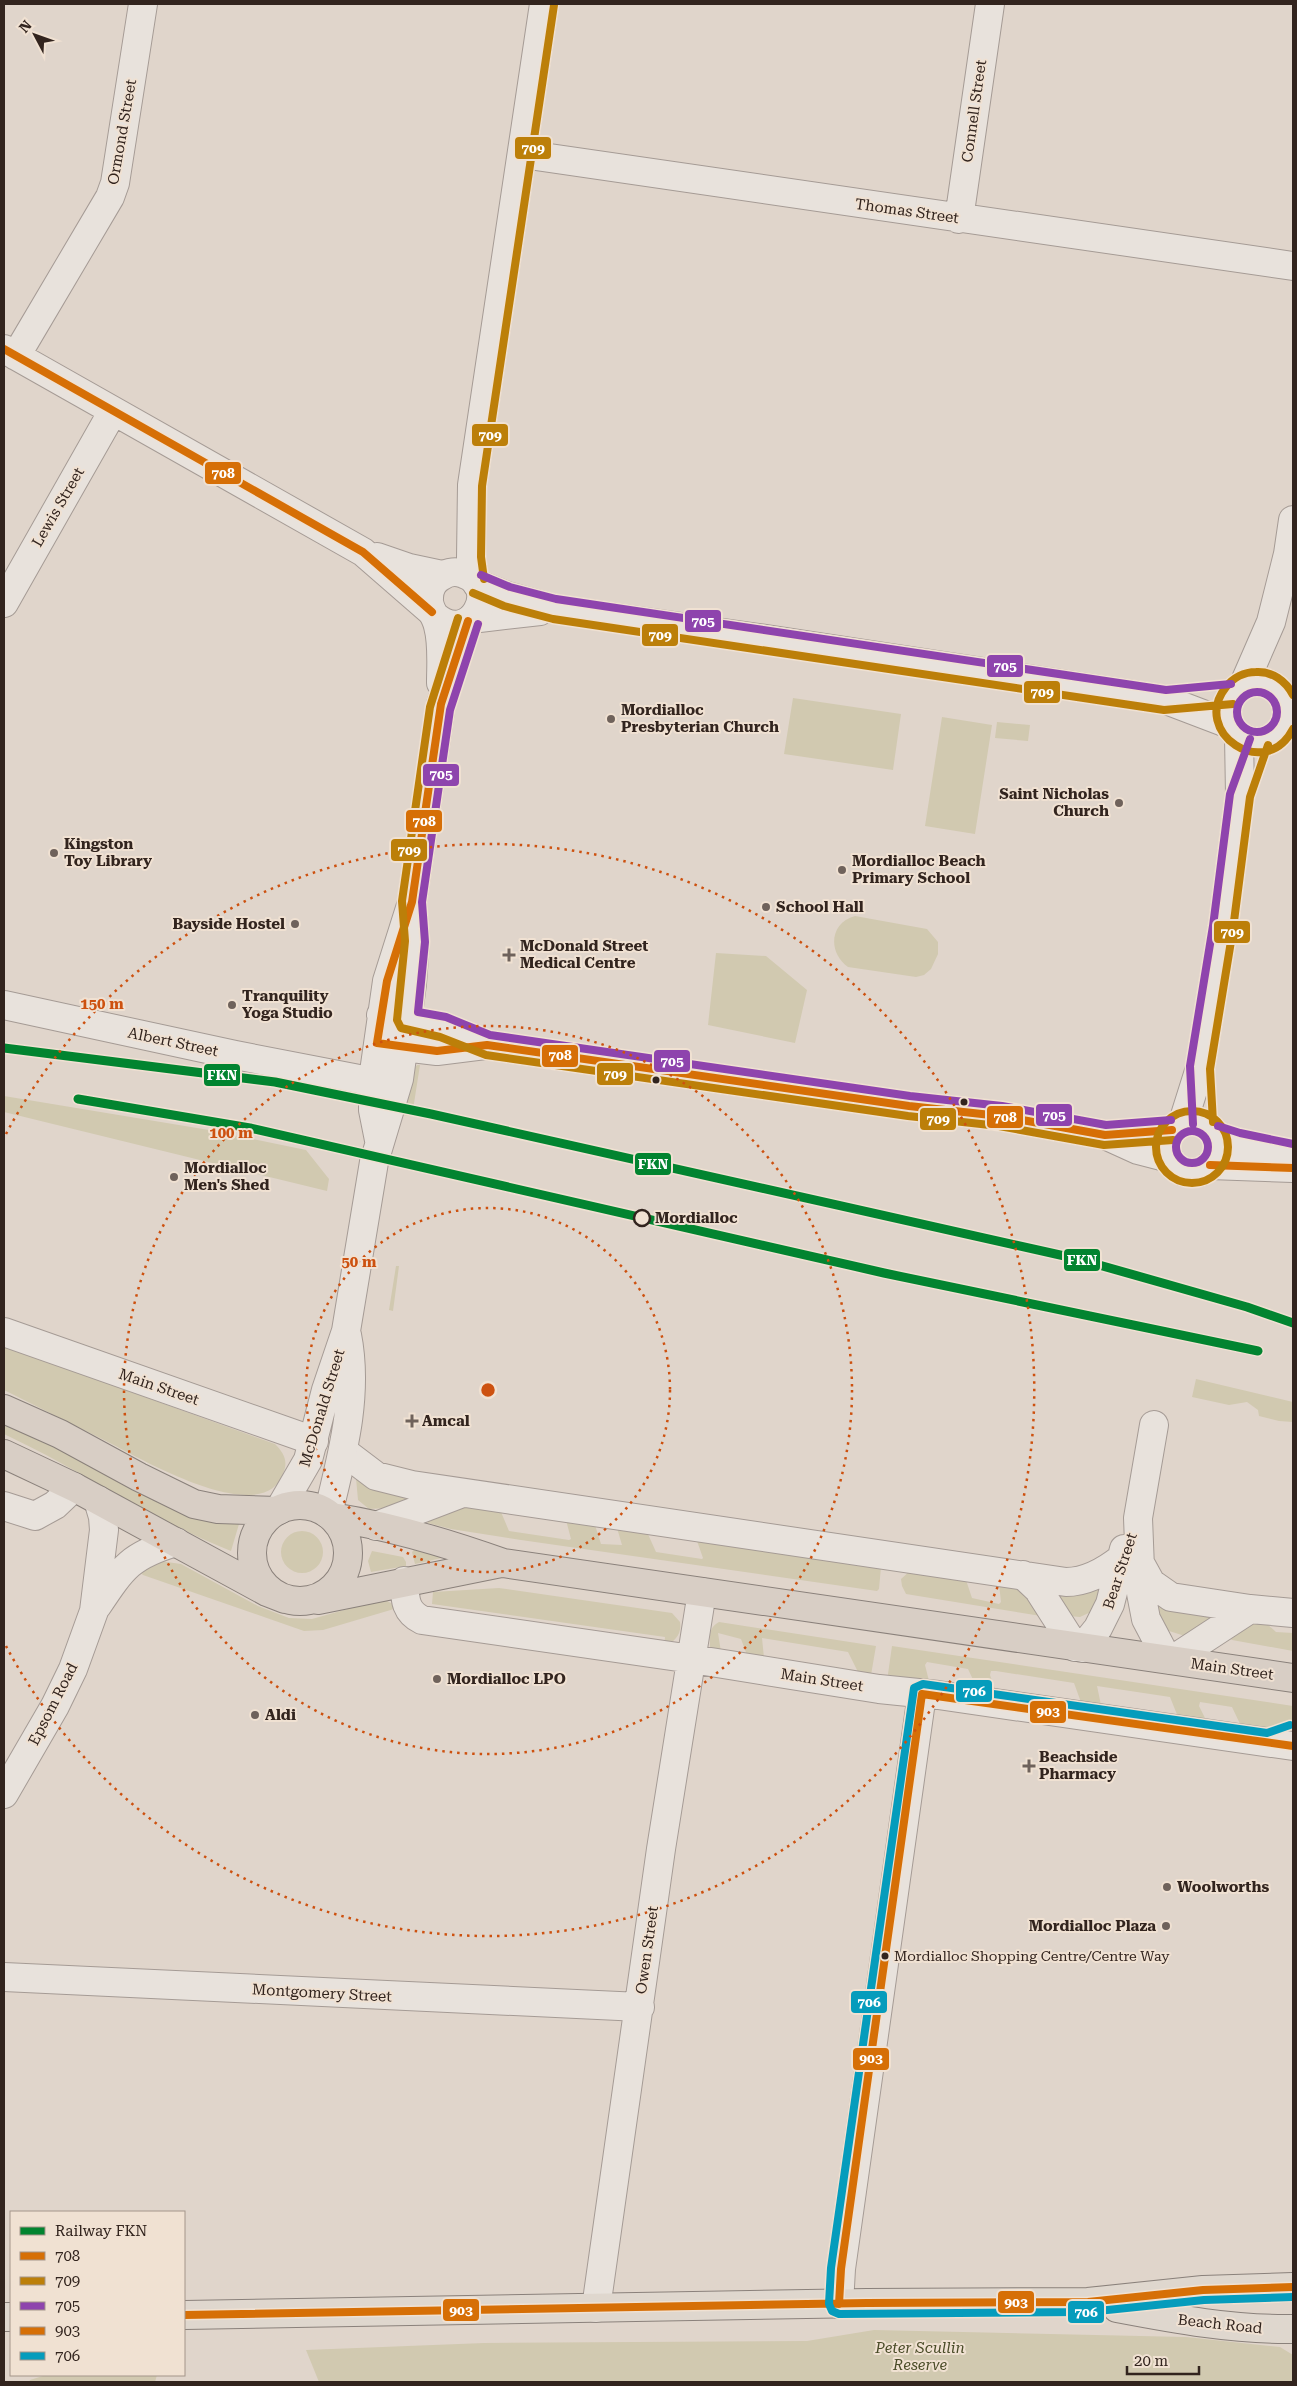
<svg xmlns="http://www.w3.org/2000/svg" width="1297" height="2386" viewBox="0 0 1297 2386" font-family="'Roboto Serif',serif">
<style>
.green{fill:#d1c9b0}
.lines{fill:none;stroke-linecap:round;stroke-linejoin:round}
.minor-casing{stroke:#a59b95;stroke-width:30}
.tertiary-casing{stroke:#a59b95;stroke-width:30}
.primary-casing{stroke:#8a817b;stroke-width:30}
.trunk-casing{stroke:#8a817b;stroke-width:30}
.minor{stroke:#e8e2dc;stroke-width:28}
.tertiary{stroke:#e8e2dc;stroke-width:28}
.primary{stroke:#dfd7ce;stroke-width:28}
.trunk{stroke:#d8cec5;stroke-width:28}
.bus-1-casing{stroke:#f0e1d2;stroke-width:11}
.bus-2-casing{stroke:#f0e1d2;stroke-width:11}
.bus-3-casing{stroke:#f0e1d2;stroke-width:11}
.bus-4-casing{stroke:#f0e1d2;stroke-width:11}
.bus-5-casing{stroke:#f0e1d2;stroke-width:11}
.bus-1{stroke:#d66f06;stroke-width:8}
.bus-2{stroke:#bc7f09;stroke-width:8}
.bus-3{stroke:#8e44ad;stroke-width:8}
.bus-4{stroke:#d66f06;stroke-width:8}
.bus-5{stroke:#059cbc;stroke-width:8}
.rail-1-casing{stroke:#f0e1d2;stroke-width:12}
.rail-1{stroke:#028430;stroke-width:9}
.ring{fill:none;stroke:#cd510f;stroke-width:2.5;stroke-dasharray:2.5 5}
.poi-dot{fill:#6f625b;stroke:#f0e1d2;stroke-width:2}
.bus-dot{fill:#32241e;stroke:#f0e1d2;stroke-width:2}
.stop-dot{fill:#f0e1d2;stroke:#32241e;stroke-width:2.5}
.labels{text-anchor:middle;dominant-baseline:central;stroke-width:4;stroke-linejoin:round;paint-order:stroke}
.bus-label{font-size:14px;fill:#32241e;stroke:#f0e1d2;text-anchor:start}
.street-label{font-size:15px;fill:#32241e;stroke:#f0e1d2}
.poi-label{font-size:15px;font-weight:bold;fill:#32241e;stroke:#f0e1d2;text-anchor:start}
.stop-label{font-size:15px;font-weight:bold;fill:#32241e;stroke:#f0e1d2;text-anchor:start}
.park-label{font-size:15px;font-style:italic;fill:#4a4c28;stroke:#f0e1d2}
.centre{fill:#cd510f;stroke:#f0e1d2;stroke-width:2.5}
.ring-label{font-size:15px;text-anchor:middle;font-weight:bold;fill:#cd510f;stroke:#f0e1d2;stroke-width:4;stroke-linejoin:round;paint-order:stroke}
.line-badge{stroke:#f0e1d2;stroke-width:2}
.badge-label{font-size:14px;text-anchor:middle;font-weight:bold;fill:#fff}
</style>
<rect width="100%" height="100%" fill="#e0d5cb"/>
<path class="green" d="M793 698 901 714 893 770 784 754Z
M942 717 992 725 975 834 925 826Z
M997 722 1030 725 1028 741 995 738Z
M855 916 927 929 938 942V954L931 969 924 975 916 977 848 967C828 953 829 923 855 916Z
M716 953 766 956 807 990 795 1043 708 1025Z
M417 1065H420L412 1116 402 1115 409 1075Z
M4 1096 209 1130 306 1150 329 1179 327 1191 4 1112Z
M396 1266H399L393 1311 389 1310Z
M4 1346 275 1444C283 1452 288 1460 284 1471 266 1533 138 1457 106 1441 72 1424 38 1407 4 1390Z
M1196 1379 1293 1402V1422L1279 1421 1259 1416 1258 1410 1247 1402 1229 1405 1192 1397Z
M4 1422 206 1520 239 1524 231 1551C151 1519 81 1470 4 1434Z
M356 1478H358L419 1497 388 1508 369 1509 358 1500Z
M463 1507 501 1512 509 1531 569 1540 571 1539 566 1520 595 1525 601 1544 622 1545 617 1528 647 1532 656 1552 702 1559 703 1558 697 1541 881 1567 879 1589 877 1591 521 1540 451 1529 428 1523 427 1520Z
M281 1552a21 21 0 1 1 42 0a21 21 0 1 1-42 0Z
M414 1550 444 1555 442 1558 415 1564 412 1552Z
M372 1551 403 1557 406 1562V1566L371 1572 368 1561Z
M160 1561 181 1564 258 1606 289 1618 312 1619 383 1599 393 1604 394 1609 323 1630 304 1631 143 1575 140 1572Z
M911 1570 966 1580 972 1598 999 1604 1001 1602 999 1584 1019 1587 1041 1616 906 1594 902 1586 901 1579Z
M1104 1581 1093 1611 1080 1617 1069 1616 1054 1591Z
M499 1588 672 1613 680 1622C682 1634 675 1642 664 1646L665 1637 432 1604 433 1592Z
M1151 1596 1218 1616 1185 1636 1169 1631 1161 1625Z
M719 1622 876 1646 871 1675 859 1674 848 1652 762 1638 764 1658 747 1655 741 1639 718 1633 721 1652 710 1648C710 1637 708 1628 719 1622Z
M1253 1623H1266L1276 1632 1293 1633V1651L1232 1640 1229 1637Z
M892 1646 1293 1706V1721L1261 1729 1241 1726 1232 1707 1200 1702 1199 1706 1206 1720 1205 1721 1178 1717 1170 1697 1097 1686 1101 1705H1082L1074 1683 996 1671H991L990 1675 995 1689 977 1688 968 1669 927 1662 925 1665 929 1681H887Z
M874 2330 1186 2337 1280 2347 1293 2355V2382H319L306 2350 484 2343 807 2341Z
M46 2375H157L155 2382H29L30 2380Z"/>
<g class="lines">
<g class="minor-casing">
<path id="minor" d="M522 154 1293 266
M959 219 990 4
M4 349 363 552 432 612
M16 356 110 197 115 183 143 4
M377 557 409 568 442 575
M477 584 507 596 554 609 759 638 1166 700 1229 724
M4 603 113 411
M471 619 540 611
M1227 712a30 30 0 1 1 60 0a30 30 0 1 1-60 0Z
M1244 684 1271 622 1288 554 1293 520
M4 1005 235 1055 364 1080 373 1079
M1183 1122 1200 1068 1223 927 1240 795 1239 736
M4 1332 314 1441
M1154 1425 1138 1518 1141 1593 1146 1619 1167 1659
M343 1451 376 1476 412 1485 1066 1582C1086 1582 1107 1570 1122 1558
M4 1506 35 1516 55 1505 74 1487
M376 1526 460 1494
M1140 1563 1151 1583 1171 1597 1250 1609 1293 1613
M1023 1575 1038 1589 1075 1647
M404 1581C405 1599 405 1612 422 1620L692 1659 879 1689 938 1695 1293 1746
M97 1606C123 1567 131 1555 176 1542
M1082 1648 1098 1628 1110 1604 1124 1549
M1172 1660 1250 1609
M4 1794 55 1706 73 1669 94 1611 104 1530 103 1517 98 1500
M4 1977 640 2007
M839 2304 841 2269 922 1694
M596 2308 661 1849 702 1592"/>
</g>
<g class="tertiary-casing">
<path id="tertiary" d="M474 580 471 558 472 485 544 4
M435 616C470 647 502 587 464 574 457 571 448 572 442 576 434 580 429 589 429 598 428 608 436 616 438 626 443 644 441 665 441 683
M381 1015 443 1027 487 1045 909 1106 1000 1116 1105 1135 1138 1150 1169 1158
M387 1045 437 1051 485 1045
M1166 1147a26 26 0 1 1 52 0a26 26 0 1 1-52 0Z
M1215 1135 1237 1143 1291 1154
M379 1140 373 1110V1079L387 981 412 902 441 704 468 621
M1210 1165 1293 1168
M279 1510 308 1460 326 1390 346 1331 374 1162 399 1079 412 984 415 941 412 902
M328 1514C342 1456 359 1395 347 1335"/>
</g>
<g class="primary-casing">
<path id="primary" d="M1117 2308C1175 2319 1234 2330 1293 2329
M184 2315 867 2303 1088 2302 1203 2290 1293 2287
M4 2317H11"/>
</g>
<g class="trunk-casing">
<path id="trunk" d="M4 1409 60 1434 139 1477 194 1504 218 1509 277 1511
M4 1454 74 1487 267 1592 285 1599
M252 1553a48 48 0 1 1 96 0a48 48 0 1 1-96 0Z
M332 1517C390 1526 447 1543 503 1563L1293 1678
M318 1600 501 1563"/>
</g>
<use href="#minor" class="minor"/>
<use href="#tertiary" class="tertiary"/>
<use href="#primary" class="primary"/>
<use href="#trunk" class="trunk"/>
<g class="bus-1-casing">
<path id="bus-1" d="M4 349 363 552 432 612
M468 621 441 704 412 902 387 981 377 1043 437 1051 487 1045 909 1106 1000 1116 1105 1135 1172 1130
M1210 1165 1293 1168"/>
</g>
<g class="bus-2-casing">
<path id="bus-2" d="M484 579 481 557 482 486 554 5
M473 593 504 606 553 619 1164 710 1233 704
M458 618 430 707 402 901 405 941 397 1020 401 1028 440 1037 486 1055 908 1116 999 1126 1104 1145 1173 1140
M1293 695C1286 681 1272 671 1256 672 1244 672 1233 678 1226 687 1190 732 1265 783 1293 729
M1156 1147a36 36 0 1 1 72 0a36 36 0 1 1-72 0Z
M1213 1122 1210 1069 1233 929 1250 797 1268 745"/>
</g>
<g class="bus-3-casing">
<path id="bus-3" d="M481 575 510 587 556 599 1166 690 1231 684
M478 624 450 710 422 902 425 942 418 1012 446 1017 490 1035 910 1096 1002 1106 1106 1125 1171 1120
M1237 712a20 20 0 1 1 40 0a20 20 0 1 1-40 0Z
M1193 1124 1190 1066 1213 926 1230 794 1250 739
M1218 1126 1240 1133 1293 1144
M1176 1147a16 16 0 1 1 32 0a16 16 0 1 1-32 0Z"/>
</g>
<g class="bus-4-casing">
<path id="bus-4" d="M839 2304 841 2269 922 1694 1293 1746
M184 2315 867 2303 1088 2302 1203 2290 1293 2287"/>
</g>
<g class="bus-5-casing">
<path id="bus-5" d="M1290 1725 1267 1733 923 1684 914 1688 831 2268 829 2304 832 2311 839 2314 1088 2312 1204 2300 1293 2297"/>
</g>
<use href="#bus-1" class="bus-1"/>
<use href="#bus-2" class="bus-2"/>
<use href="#bus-3" class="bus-3"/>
<use href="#bus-4" class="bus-4"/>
<use href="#bus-5" class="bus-5"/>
<g class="rail-1-casing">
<path id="rail-1" d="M4 1048 275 1082 431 1114 1078 1259 1247 1307 1293 1323
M78 1099 250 1128 884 1273 1258 1351"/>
</g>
<use href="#rail-1" class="rail-1"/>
</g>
<g class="ring">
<circle cx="488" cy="1390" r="182"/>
<circle cx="488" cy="1390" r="364"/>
<path d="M6 1134A546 546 0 1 1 6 1646"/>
</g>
<g class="poi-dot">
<circle cx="611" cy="719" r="5"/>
<circle cx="1119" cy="803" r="5"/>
<circle cx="54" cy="853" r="5"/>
<circle cx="842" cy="870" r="5"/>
<circle cx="766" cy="907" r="5"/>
<circle cx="295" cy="924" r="5"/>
<path d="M506.5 947.5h5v5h5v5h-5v5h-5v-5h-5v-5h5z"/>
<circle cx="232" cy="1005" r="5"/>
<circle cx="174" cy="1177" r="5"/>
<path d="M409.5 1413.5h5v5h5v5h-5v5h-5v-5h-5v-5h5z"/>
<circle cx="437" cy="1679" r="5"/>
<circle cx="255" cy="1715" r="5"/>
<path d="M1026.5 1758.5h5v5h5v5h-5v5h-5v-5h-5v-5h5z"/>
<circle cx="1167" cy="1887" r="5"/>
<circle cx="1166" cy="1926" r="5"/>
</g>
<g class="bus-dot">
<circle cx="656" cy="1080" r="4.5"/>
<circle cx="964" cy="1102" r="4.5"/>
<circle cx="885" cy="1956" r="4.5"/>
</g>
<circle class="stop-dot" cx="642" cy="1218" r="8"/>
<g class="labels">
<g class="bus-label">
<text x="894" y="1956">Mordialloc Shopping Centre/Centre Way</text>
</g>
<g class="street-label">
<text transform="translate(974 111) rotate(-82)">Connell Street</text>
<text transform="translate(122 132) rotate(-80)">Ormond Street</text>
<text transform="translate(907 211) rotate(8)">Thomas Street</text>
<text transform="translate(58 507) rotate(-60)">Lewis Street</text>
<text transform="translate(173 1042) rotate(12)">Albert Street</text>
<text transform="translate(159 1387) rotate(19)">Main Street</text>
<text transform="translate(322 1408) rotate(-73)">McDonald Street</text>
<text transform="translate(1120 1571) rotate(-72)">Bear Street</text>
<text transform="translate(1232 1669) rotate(8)">Main Street</text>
<text transform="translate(822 1680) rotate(9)">Main Street</text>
<text transform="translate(53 1704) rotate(-63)">Epsom Road</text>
<text transform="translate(647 1950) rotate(-82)">Owen Street</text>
<text transform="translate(322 1993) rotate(3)">Montgomery Street</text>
<text transform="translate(1220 2324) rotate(6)">Beach Road</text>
</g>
<g class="poi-label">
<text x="621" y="710">Mordialloc<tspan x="621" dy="17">Presbyterian Church</tspan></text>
<text x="1109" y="794" text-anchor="end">Saint Nicholas<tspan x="1109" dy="17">Church</tspan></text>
<text x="64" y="844">Kingston<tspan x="64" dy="17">Toy Library</tspan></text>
<text x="852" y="861">Mordialloc Beach<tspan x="852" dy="17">Primary School</tspan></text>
<text x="776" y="907">School Hall</text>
<text x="285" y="924" text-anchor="end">Bayside Hostel</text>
<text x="520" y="946">McDonald Street<tspan x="520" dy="17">Medical Centre</tspan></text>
<text x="242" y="996">Tranquility<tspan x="242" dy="17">Yoga Studio</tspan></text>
<text x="184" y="1168">Mordialloc<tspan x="184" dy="17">Men's Shed</tspan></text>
<text x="422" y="1421">Amcal</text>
<text x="447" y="1679">Mordialloc LPO</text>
<text x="265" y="1715">Aldi</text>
<text x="1039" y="1757">Beachside<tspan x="1039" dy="17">Pharmacy</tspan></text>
<text x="1177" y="1887">Woolworths</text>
<text x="1156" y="1926" text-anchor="end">Mordialloc Plaza</text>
</g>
<g class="stop-label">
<text x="655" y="1218">Mordialloc</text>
</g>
<g class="park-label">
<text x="920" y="2348">Peter Scullin<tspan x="920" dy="17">Reserve</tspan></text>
</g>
</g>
<circle cx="488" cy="1390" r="8" class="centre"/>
<g class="ring-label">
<text x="102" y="1009">150 m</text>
<text x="231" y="1138">100 m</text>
<text x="359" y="1267">50 m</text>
</g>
<g class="line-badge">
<rect x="514" y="136" width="38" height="24" rx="5" fill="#bc7f09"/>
<rect x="471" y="423" width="38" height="24" rx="5" fill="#bc7f09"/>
<rect x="204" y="461" width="38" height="24" rx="5" fill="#d66f06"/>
<rect x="684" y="609" width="38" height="24" rx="5" fill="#8e44ad"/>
<rect x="641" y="623" width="38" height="24" rx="5" fill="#bc7f09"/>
<rect x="986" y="654" width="38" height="24" rx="5" fill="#8e44ad"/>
<rect x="1023" y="680" width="38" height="24" rx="5" fill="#bc7f09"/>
<rect x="422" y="763" width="38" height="24" rx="5" fill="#8e44ad"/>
<rect x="405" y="809" width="38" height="24" rx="5" fill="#d66f06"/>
<rect x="390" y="838" width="38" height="24" rx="5" fill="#bc7f09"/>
<rect x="1213" y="920" width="38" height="24" rx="5" fill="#bc7f09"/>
<rect x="541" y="1044" width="38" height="24" rx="5" fill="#d66f06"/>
<rect x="653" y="1049" width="38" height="24" rx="5" fill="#8e44ad"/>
<rect x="596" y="1062" width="38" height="24" rx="5" fill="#bc7f09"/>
<rect x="203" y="1063" width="38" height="24" rx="5" fill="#028430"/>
<rect x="1035" y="1103" width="38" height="24" rx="5" fill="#8e44ad"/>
<rect x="986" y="1105" width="38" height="24" rx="5" fill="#d66f06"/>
<rect x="919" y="1107" width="38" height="24" rx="5" fill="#bc7f09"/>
<rect x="634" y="1152" width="38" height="24" rx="5" fill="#028430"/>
<rect x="1063" y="1248" width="38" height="24" rx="5" fill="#028430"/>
<rect x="955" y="1679" width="38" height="24" rx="5" fill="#059cbc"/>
<rect x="1029" y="1700" width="38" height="24" rx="5" fill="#d66f06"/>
<rect x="850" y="1990" width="38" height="24" rx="5" fill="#059cbc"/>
<rect x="852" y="2047" width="38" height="24" rx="5" fill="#d66f06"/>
<rect x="997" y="2290" width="38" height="24" rx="5" fill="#d66f06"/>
<rect x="442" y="2298" width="38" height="24" rx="5" fill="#d66f06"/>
<rect x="1067" y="2300" width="38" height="24" rx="5" fill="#059cbc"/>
</g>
<g class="badge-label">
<text x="533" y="153">709</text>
<text x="490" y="440">709</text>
<text x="223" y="478">708</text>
<text x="703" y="626">705</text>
<text x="660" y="640">709</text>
<text x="1005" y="671">705</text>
<text x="1042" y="697">709</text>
<text x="441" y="779">705</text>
<text x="424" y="826">708</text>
<text x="409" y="855">709</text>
<text x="1232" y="937">709</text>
<text x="560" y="1060">708</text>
<text x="672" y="1066">705</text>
<text x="615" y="1079">709</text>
<text x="222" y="1080">FKN</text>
<text x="1054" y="1120">705</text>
<text x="1005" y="1122">708</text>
<text x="938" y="1124">709</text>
<text x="653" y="1169">FKN</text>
<text x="1082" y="1265">FKN</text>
<text x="974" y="1696">706</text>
<text x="1048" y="1716">903</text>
<text x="869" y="2007">706</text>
<text x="871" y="2063">903</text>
<text x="1016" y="2307">903</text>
<text x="461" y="2315">903</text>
<text x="1086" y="2317">706</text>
</g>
<rect width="1297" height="2386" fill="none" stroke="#32241e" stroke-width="10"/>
<rect x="10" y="2211" width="175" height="165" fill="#f0e1d2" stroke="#a4958a"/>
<rect x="20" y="2227" width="25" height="8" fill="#028430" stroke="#a4958a"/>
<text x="55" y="2236" font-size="15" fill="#32241e">Railway FKN</text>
<rect x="20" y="2252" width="25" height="8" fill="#d66f06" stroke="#a4958a"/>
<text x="55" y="2261" font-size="15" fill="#32241e">708</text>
<rect x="20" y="2277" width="25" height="8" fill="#bc7f09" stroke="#a4958a"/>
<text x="55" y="2286" font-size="15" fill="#32241e">709</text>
<rect x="20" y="2302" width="25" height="8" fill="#8e44ad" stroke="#a4958a"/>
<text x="55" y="2311" font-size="15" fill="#32241e">705</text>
<rect x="20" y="2327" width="25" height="8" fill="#d66f06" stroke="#a4958a"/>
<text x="55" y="2336" font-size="15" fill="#32241e">903</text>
<rect x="20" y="2352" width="25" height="8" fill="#059cbc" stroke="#a4958a"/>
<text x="55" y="2361" font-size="15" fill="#32241e">706</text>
<g transform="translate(35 35) rotate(311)" stroke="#f0e1d2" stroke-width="4" paint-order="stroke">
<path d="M0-4L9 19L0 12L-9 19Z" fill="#32241e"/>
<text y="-8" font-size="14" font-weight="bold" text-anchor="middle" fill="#32241e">N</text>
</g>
<path d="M1127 2366v8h72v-8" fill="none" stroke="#32241e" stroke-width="2.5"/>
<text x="1134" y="2366" font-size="15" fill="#32241e" stroke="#f0e1d2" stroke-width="4" paint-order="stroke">20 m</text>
</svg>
